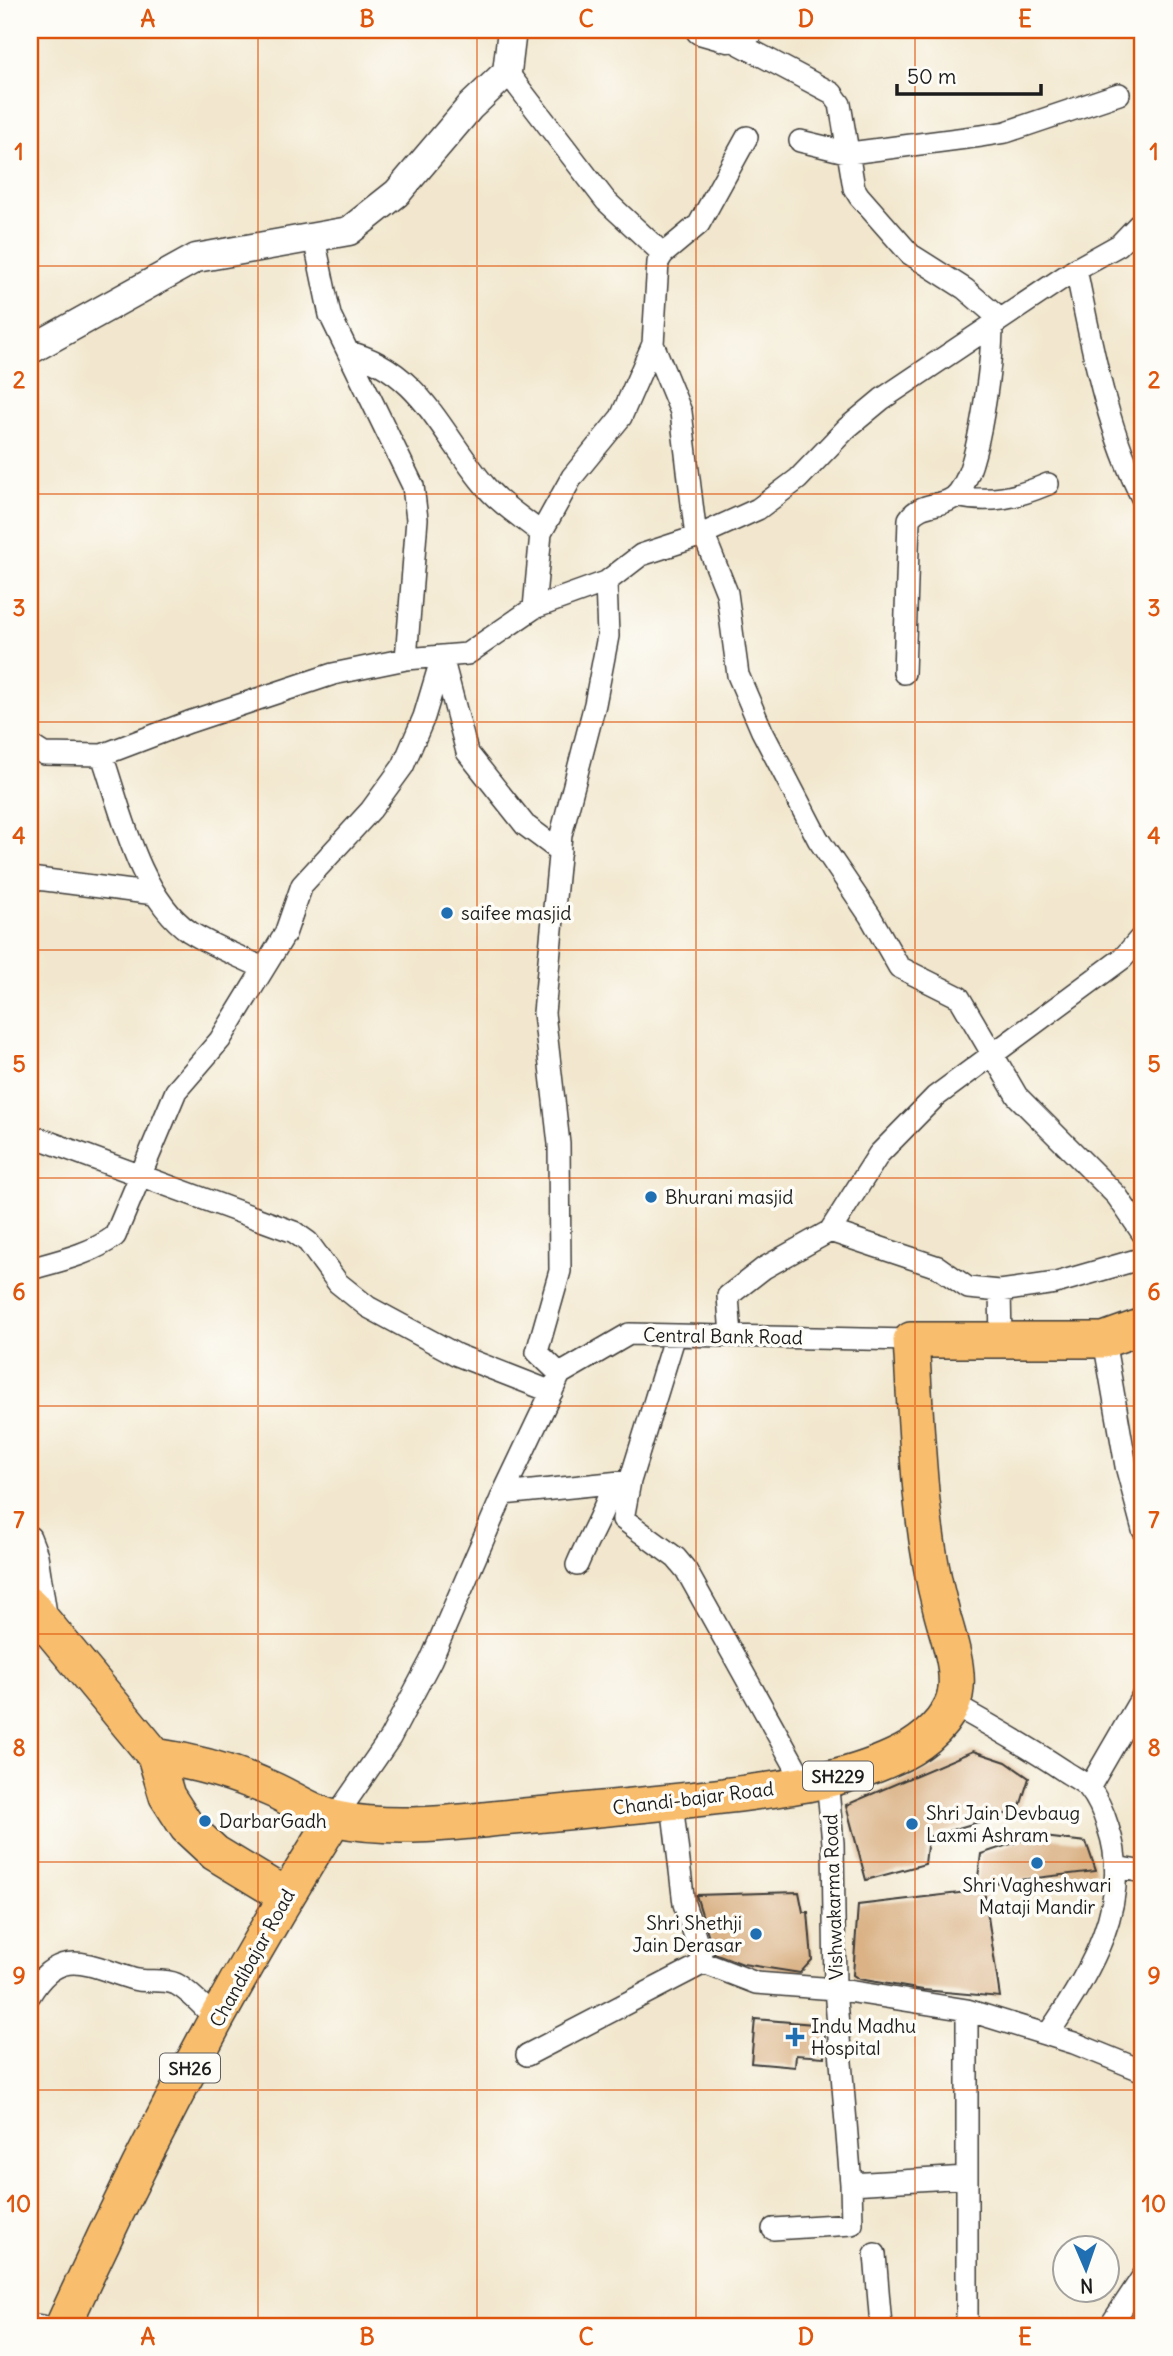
<svg xmlns="http://www.w3.org/2000/svg" width="1173" height="2356" viewBox="0 0 1173 2356" font-family="Delius,sans-serif">
<style>
.building{fill:#dab286}
.lines{fill:none;stroke-linecap:round;stroke-linejoin:round}
.minor-casing{stroke:#3c3a37;stroke-width:24}
.tertiary-casing{stroke:#3c3a37;stroke-width:31}
.primary-casing{stroke:#3c3a37;stroke-width:38}
.minor{stroke:#fff;stroke-width:21}
.tertiary{stroke:#fff;stroke-width:28}
.primary{stroke:#f9be6d;stroke-width:35}
.grid{fill:none;stroke:#de560d;stroke-width:2;stroke-opacity:0.55}
.poi-dot{fill:#1f6fb2;stroke:#fdfcf7;stroke-width:2.5}
.labels{text-anchor:middle;dominant-baseline:central;stroke-width:7;stroke-linejoin:round;paint-order:stroke}
.shield{fill:#fdfcf7;stroke:#605f5e;stroke-width:2}
.shield-label{font-size:18px;font-weight:bold;fill:#1c1c1c}
.poi-label{font-size:19px;fill:#1c1c1c;stroke:#fdfcf7;text-anchor:start}
.street-label{font-size:19px;fill:#1c1c1c;stroke:#fdfcf7}
.neatline{fill:none;stroke:#de560d;stroke-width:2.5}
.grid-label{font-size:23px;text-anchor:middle;font-weight:bold;fill:#de560d}
</style>
<rect width="100%" height="100%" fill="#fdfcf7"/>
<filter id="ink" filterUnits="userSpaceOnUse"><feTurbulence type="fractalNoise" baseFrequency=".0143" numOctaves="2"/><feDisplacementMap in="SourceGraphic" scale="14" xChannelSelector="R" yChannelSelector="G"/><feConvolveMatrix kernelMatrix="1 2 1 2 8 2 1 2 1" color-interpolation-filters="sRGB"/></filter>
<filter id="wash" filterUnits="userSpaceOnUse"><feTurbulence type="fractalNoise" baseFrequency=".00686" numOctaves="4" result="noise"/><feDisplacementMap in="SourceGraphic" scale="28" xChannelSelector="R" yChannelSelector="G"/><feGaussianBlur stdDeviation="1.57" result="paint"/><feColorMatrix in="noise" values="0 0 0 0 0 0 0 0 0 0 0 0 0 0 0 0 0 1.4 0 .05"/><feComposite in="paint" operator="in"/></filter>
<g filter="url(#wash)">
<rect width="100%" height="100%" fill="#f2e7ce"/>
<g id="blocks">
<path class="building" d="M973 1751 1006 1762 1029 1778 1019 1810 928 1837 925 1864 866 1880 846 1805Z
M1035 1836 1086 1842 1096 1871 977 1885 981 1854Z
M984 1890 1000 1997 923 1990 859 1979 853 1975 858 1905Z
M799 1892 803 1912H808L812 1960 800 1973 743 1964 714 1953 696 1895Z
M755 2019 825 2025 824 2057 796 2055 795 2067 751 2063Z"/>
</g>
</g>
<g filter="url(#ink)">
<use href="#blocks" fill-opacity="0" stroke="#3c3a37" stroke-width="2"/>
<g class="lines">
<g class="minor-casing">
<path id="minor" d="M728 38 832 93 840 104 854 188 859 196 910 254 965 289 1000 319
M507 72 606 201 663 254
M800 141 850 153 981 136 1006 132 1119 94
M314 238 330 315 413 486 417 519 406 659
M1076 269C1092 347 1106 428 1143 500
M653 344 681 412 696 537
M348 352C420 369 442 436 487 488 501 505 523 518 541 533
M956 496C990 504 1017 497 1048 484
M703 533 727 593 738 675 762 731 818 839 870 916 899 967 959 997 1017 1096 1117 1196 1143 1234
M534 608 541 533 572 477 621 417 653 344 658 262 663 254 699 224 747 137
M442 657 467 752 525 825 560 851
M904 673 909 519C921 500 947 509 959 492 980 464 992 361 992 325
M30 745 44 754 102 755 189 722 333 674 406 659 467 654 534 608 606 582 641 555 696 537 758 509 798 479 847 428 882 399 1076 269 1119 245 1143 220
M102 755C121 810 139 897 190 932 212 946 239 956 263 968
M30 878 155 894
M30 1135 294 1232 308 1242 338 1283 368 1307 457 1355 552 1392
M830 1231 938 1267 968 1288 1000 1291 1056 1283 1143 1258
M30 1269C59 1261 91 1254 115 1236L176 1091 220 1040 285 934 302 885 371 810 403 766 424 717 442 657
M1000 1291 1001 1340
M675 1335 630 1481 623 1519 676 1558 686 1570 805 1784
M731 1336 728 1296 764 1268 830 1231 879 1154 935 1097 1123 958 1143 935
M1104 1340 1126 1466 1143 1530
M560 1374 537 1352 560 1271 559 1144 544 1013 561 835 595 704 608 636 606 582
M503 1494 630 1481
M30 1537 37 1555 47 1620
M577 1565C589 1536 605 1512 613 1483
M952 1704C990 1725 1027 1746 1063 1770 1071 1776 1083 1781 1089 1788 1098 1799 1104 1814 1108 1827 1134 1901 1089 1975 1048 2034
M827 1779 833 1843 835 1989 967 2010 1074 2043 1143 2071
M1089 1788 1143 1695
M672 1803 684 1904 704 1963 756 1983 835 1989 851 2184
M334 1819 390 1738 431 1660 503 1494 560 1374 629 1334 911 1340
M1116 1867 1143 1872
M30 1995C60 1944 89 1966 133 1979 147 1983 163 1978 176 1984 191 1992 205 2009 217 2020
M527 2055 704 1963
M773 2229 852 2224 851 2184 967 2177
M875 2254 881 2326
M30 2324 42 2326
M967 2326V2010
M1110 2326 1143 2276"/>
</g>
<g class="tertiary-casing">
<path id="tertiary" d="M700 30 728 38 750 30
M30 350 196 258 349 231 397 193 470 107 507 72 512 30"/>
</g>
<g class="primary-casing">
<path id="primary" d="M30 1605 155 1756 167 1796 187 1827 215 1853 286 1896
M155 1756C196 1762 233 1772 271 1789 292 1798 315 1815 337 1819 398 1832 463 1821 524 1816 591 1810 657 1804 723 1796 780 1789 841 1782 894 1757 917 1747 941 1729 952 1705 964 1677 948 1638 941 1610 918 1523 917 1430 911 1340H1104L1143 1326
M63 2326C142 2152 232 1981 334 1819"/>
</g>
<use href="#minor" class="minor"/>
<use href="#tertiary" class="tertiary"/>
<use href="#primary" class="primary"/>
</g>
</g>
<path class="grid" d="M258 30V2326M477 30V2326M696 30V2326M915 30V2326M30 266H1143M30 494H1143M30 722H1143M30 950H1143M30 1178H1143M30 1406H1143M30 1634H1143M30 1862H1143M30 2090H1143"/>
<g class="poi-dot">
<circle cx="447" cy="913" r="7"/>
<circle cx="651" cy="1197" r="7"/>
<circle cx="205" cy="1821" r="7"/>
<circle cx="912" cy="1824" r="7"/>
<circle cx="1037" cy="1863" r="7"/>
<circle cx="756" cy="1934" r="7"/>
<path d="M791.5 2026.5h7v7h7v7h-7v7h-7v-7h-7v-7h7z"/>
</g>
<g class="labels">
<g class="shield">
<rect x="803" y="1761.5" width="70" height="29" rx="5"/>
<rect x="160" y="2053.5" width="60" height="29" rx="5"/>
</g>
<g class="shield-label">
<text x="838" y="1776">SH229</text>
<text x="190" y="2068">SH26</text>
</g>
<g class="poi-label">
<text x="461" y="913">saifee masjid</text>
<text x="665" y="1197">Bhurani masjid</text>
<text x="926" y="1813">Shri Jain Devbaug<tspan x="926" dy="22">Laxmi Ashram</tspan></text>
<text x="219" y="1821">DarbarGadh</text>
<text x="1037" y="1885" text-anchor="middle">Shri Vagheshwari<tspan x="1037" dy="22">Mataji Mandir</tspan></text>
<text x="742" y="1923" text-anchor="end">Shri Shethji<tspan x="742" dy="22">Jain Derasar</tspan></text>
<text x="811" y="2026">Indu Madhu<tspan x="811" dy="22">Hospital</tspan></text>
</g>
<g class="street-label">
<text transform="translate(723 1336) rotate(1)">Central Bank Road</text>
<text transform="translate(693 1798) rotate(-7)">Chandi-bajar Road</text>
<text transform="translate(833 1897) rotate(-92)">Vishwakarma Road</text>
<text transform="translate(252 1958) rotate(-61)">Chandibajar Road</text>
</g>
</g>
<rect width="1173" height="2356" fill="none" stroke="#fdfcf7" stroke-width="77"/>
<g transform="translate(1086 2269) rotate(178)"><circle r="33" fill="#fdfcf7" stroke="#a3a29f" stroke-width="2"/>
<path d="M0-5L12 26L0 18L-12 26Z" fill="#1f6fb2"/>
<text y="-10" font-size="19" font-weight="bold" text-anchor="middle" fill="#1c1c1c">N</text>
</g>
<path d="M897 84v10h144v-10" fill="none" stroke="#1c1c1c" stroke-width="3.5"/>
<text x="907" y="84" font-size="21" fill="#1c1c1c" stroke="#fdfcf7" stroke-width="5" paint-order="stroke">50 m</text>
<rect x="38" y="38" width="1096" height="2280" class="neatline"/>
<g class="grid-label">
<text x="148" y="27">A</text>
<text x="367" y="27">B</text>
<text x="586" y="27">C</text>
<text x="806" y="27">D</text>
<text x="1025" y="27">E</text>
<text x="19" y="160">1</text>
<text x="1154" y="160">1</text>
<text x="19" y="388">2</text>
<text x="1154" y="388">2</text>
<text x="19" y="616">3</text>
<text x="1154" y="616">3</text>
<text x="19" y="844">4</text>
<text x="1154" y="844">4</text>
<text x="19" y="1072">5</text>
<text x="1154" y="1072">5</text>
<text x="19" y="1300">6</text>
<text x="1154" y="1300">6</text>
<text x="19" y="1528">7</text>
<text x="1154" y="1528">7</text>
<text x="19" y="1756">8</text>
<text x="1154" y="1756">8</text>
<text x="19" y="1984">9</text>
<text x="1154" y="1984">9</text>
<text x="19" y="2212">10</text>
<text x="1154" y="2212">10</text>
<text x="148" y="2345">A</text>
<text x="367" y="2345">B</text>
<text x="586" y="2345">C</text>
<text x="806" y="2345">D</text>
<text x="1025" y="2345">E</text>
</g>
</svg>
